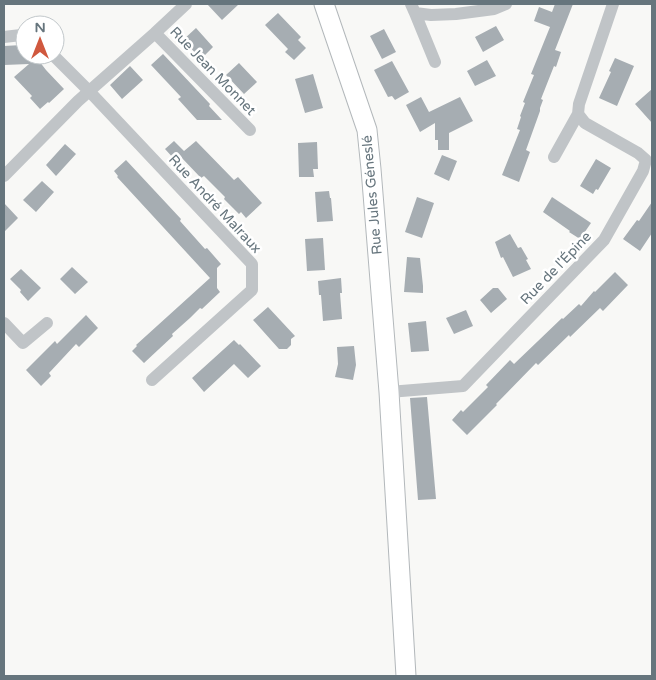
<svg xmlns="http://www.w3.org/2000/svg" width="656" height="680" viewBox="0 0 656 680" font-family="'Varela Round',sans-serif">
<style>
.building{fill:#a6adb2}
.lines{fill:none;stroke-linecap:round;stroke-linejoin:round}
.secondary-casing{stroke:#b3b8bb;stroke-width:21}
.street{stroke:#c0c4c7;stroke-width:12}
.secondary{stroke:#fff;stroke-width:19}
.labels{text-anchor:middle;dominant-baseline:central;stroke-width:5;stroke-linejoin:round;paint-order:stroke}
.street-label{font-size:14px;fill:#66757d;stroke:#fff}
</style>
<rect width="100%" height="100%" fill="#f8f8f6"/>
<path class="building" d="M207 4H239L222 20Z
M555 4H573L555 50 561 52 556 67 554 66 541 99 543 100 540 108V111L526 150 530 152 519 182 502 175 520 130 517 129 521 117 520 116 525 103 523 102 534 75 531 74 550 27 534 21 539 7 552 12Z
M278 13 301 37 298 40 306 48 294 60 285 52 288 49 265 25Z
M496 26 504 40 483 52 475 37Z
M196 28 213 47 201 59 183 40Z
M384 29 396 52 382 59 370 36Z
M22 45 25 48V55H32L35 58 36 57 46 70 64 89 49 103 48 102 40 109 30 98 32 96 14 77 29 64 4 65V46Z
M163 54 210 104 209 106 222 120H197L178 99 181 97 151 65Z
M615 58 634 66 617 106 599 98 611 72 609 71Z
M487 60 496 76 475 86 467 71Z
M392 61 409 92 395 100 392 96 388 97 374 70Z
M239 63 257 82 244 94 226 75Z
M130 66 143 80 122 99 110 85Z
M313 74 323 108 305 113 295 79Z
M652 89V123L635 104Z
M421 97 429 112 460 97 473 121 449 133V150H438V140H435V123L420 132 406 105Z
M174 141 184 151 196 141 234 180 238 177 262 203 246 218 241 212 239 214 224 199 225 197 204 176 201 178 180 156 175 160 165 149Z
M317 142 318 169H313L314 177H299L298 143Z
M65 144 76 154 56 176 46 165Z
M442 155 457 161 449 181 434 174Z
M596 159 611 168 598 190 596 189 593 194 580 186Z
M126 160 181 219 180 221 205 249 207 248 221 264 217 268V288L220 292 202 309 200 308 190 318 172 334 173 336 144 363 132 351 137 346 136 345 210 278 117 177 118 176 114 171Z
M42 181 54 192 36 212 23 200Z
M329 191 330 198H331L333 221 317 222 315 192Z
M417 197 434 203 422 238 405 232Z
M552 197 591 223 580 239 569 232 570 231 543 212Z
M652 202V233L640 251 623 239 637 220 639 221Z
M4 203 18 218 4 232Z
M510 234 518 248 521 247 528 259 526 260 531 269 513 277 503 257 501 258 495 242Z
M323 238 325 270 307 271 305 239Z
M407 257 420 258 423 286V293L404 292Z
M72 267 88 282 75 294 60 279Z
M21 269 41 288 28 301 20 292 21 290 10 279Z
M615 272 628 285 603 311 600 308 570 337 569 335 538 365 536 363 496 404 497 405 467 435 452 420 461 410 463 412 488 387 486 385 510 360 514 364 562 318 563 319 579 304 581 306 594 291 595 292Z
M341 278 342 293H340L342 319 323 321 321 295H319L318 281Z
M493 288H498L507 299 491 313 480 300Z
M268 307 295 336 291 339V345L287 349H279L253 320Z
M466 310 473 326 454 334 446 318Z
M86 315 98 328 79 347 76 344 49 373 51 376 41 386 26 370 55 341 57 344Z
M426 321 429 351 411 352 408 323Z
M234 340 239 345 240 344 261 366 248 378 234 364 204 392 192 378Z
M354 346 356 365 353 380 335 377 338 364 337 347Z
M427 397 436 499 418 500 410 398Z"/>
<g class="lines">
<g class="secondary-casing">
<path id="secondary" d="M324 4 367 130 371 169 389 392 406 676"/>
</g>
<path class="street" d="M411 4 415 13 431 15 456 14 494 9 506 4
M415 13 435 62
M155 33 250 130
M4 37 21 35 25 36
M53 55 89 91 252 264V290L152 380
M554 157 578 114
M4 176 78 101 155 33 186 4
M4 323 23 343 47 323
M389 392 463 386 604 240 643 171 646 160 638 153 585 123 578 114 579 104 613 4"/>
<use href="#secondary" class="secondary"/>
</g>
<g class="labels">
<g class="street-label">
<text transform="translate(213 71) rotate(46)">Rue Jean Monnet</text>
<text transform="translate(372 195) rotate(-95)">Rue Jules Géneslé</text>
<text transform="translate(215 204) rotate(47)">Rue André Malraux</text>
<text transform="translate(556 268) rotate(-46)">Rue de l'Épine</text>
</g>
</g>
<rect width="656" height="680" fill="none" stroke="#66757d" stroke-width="10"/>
<g transform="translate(40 40)"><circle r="24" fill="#ffffff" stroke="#c2c8cb"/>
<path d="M0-4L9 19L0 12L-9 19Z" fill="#d0583e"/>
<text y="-8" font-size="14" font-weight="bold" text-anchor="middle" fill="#66757d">N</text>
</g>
</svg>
